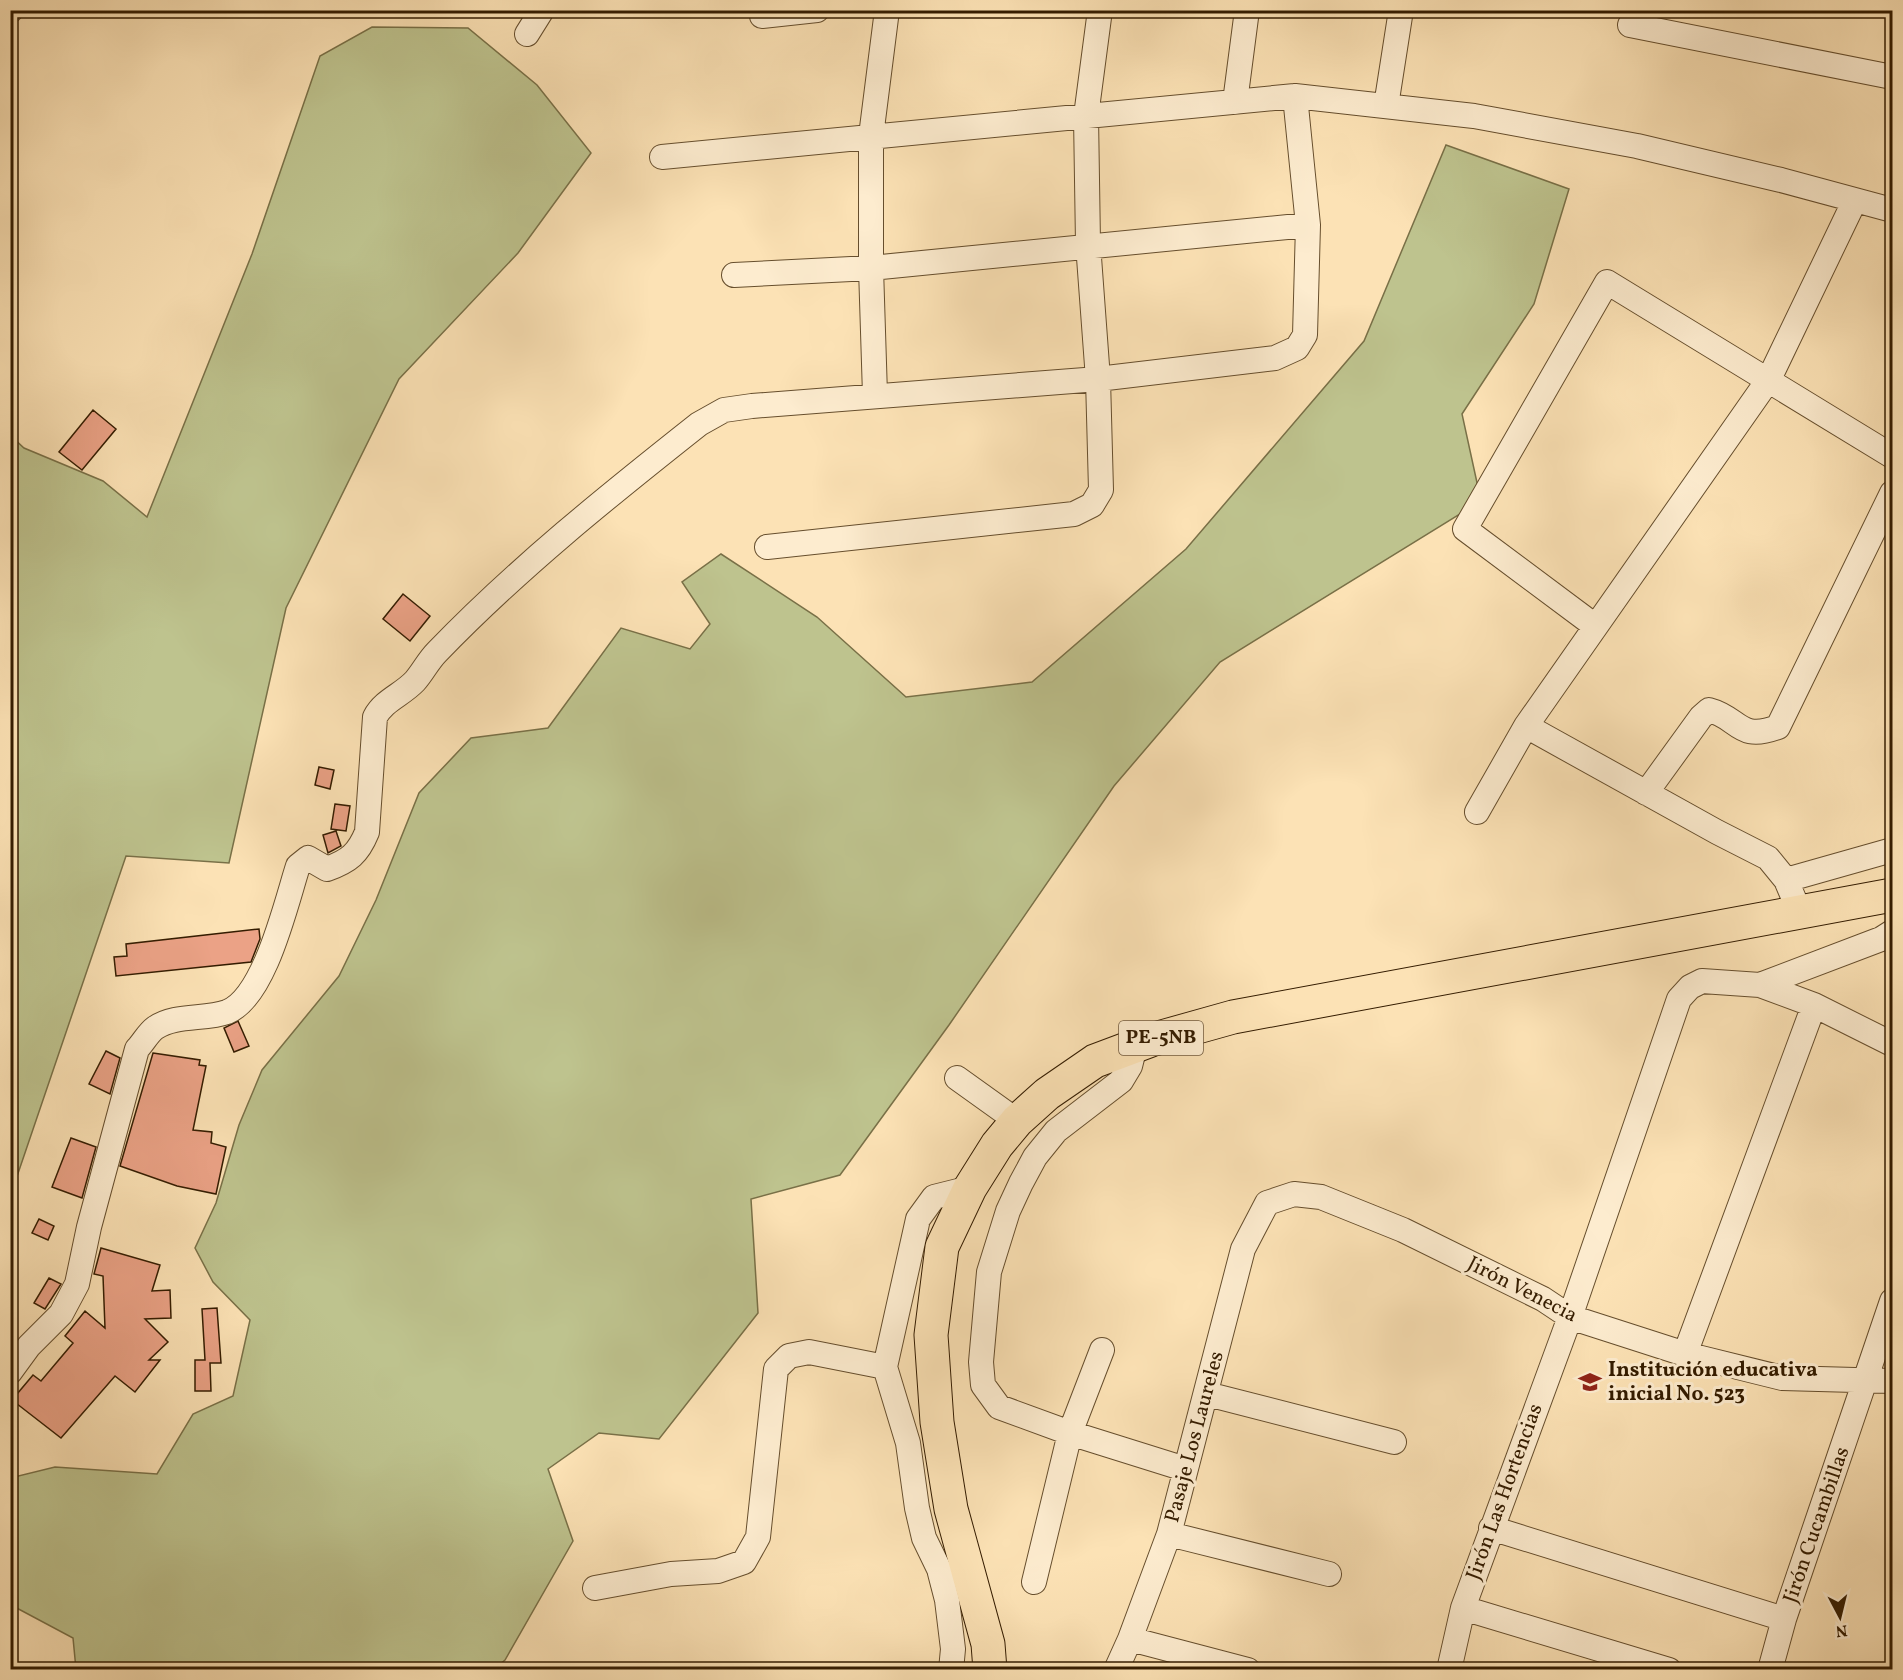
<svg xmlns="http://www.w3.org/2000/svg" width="1903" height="1680" viewBox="0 0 1903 1680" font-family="Vollkorn,serif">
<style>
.green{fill:#bec38e;stroke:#797047;stroke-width:1.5}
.building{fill:#eba286;stroke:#341c00;stroke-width:1.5}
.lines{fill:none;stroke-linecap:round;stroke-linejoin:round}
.minor-casing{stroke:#664e2d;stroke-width:26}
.highway-casing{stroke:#341c00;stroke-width:35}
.minor{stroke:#fdeccf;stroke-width:24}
.highway{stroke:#fce2b5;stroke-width:33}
.labels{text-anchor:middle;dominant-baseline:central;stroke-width:6;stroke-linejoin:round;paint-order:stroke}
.shield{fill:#fdeccf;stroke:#705a3e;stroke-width:1.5}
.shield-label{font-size:20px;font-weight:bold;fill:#341c00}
.street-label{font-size:21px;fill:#341c00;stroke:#fdeccf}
.poi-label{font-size:21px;font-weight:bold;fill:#341c00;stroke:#fdeccf;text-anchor:start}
</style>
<rect width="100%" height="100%" fill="#fce2b5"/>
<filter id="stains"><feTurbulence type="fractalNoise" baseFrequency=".00333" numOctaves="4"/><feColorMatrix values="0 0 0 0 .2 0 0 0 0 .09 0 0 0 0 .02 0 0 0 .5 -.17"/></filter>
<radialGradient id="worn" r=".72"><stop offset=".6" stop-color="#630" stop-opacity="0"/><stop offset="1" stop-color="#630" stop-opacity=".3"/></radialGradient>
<path class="green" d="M372 27 468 28 537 85 591 153 518 253 399 379 286 608 229 863 126 856 11 1194V436L24 448 103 481 147 517 252 254 320 56Z
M1446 145 1569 189 1534 304 1462 414 1481 501 1220 662 1114 786 949 1025 840 1175 751 1199 758 1313 659 1439 599 1433 548 1469 573 1541 505 1660 493 1670 76 1669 73 1638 11 1605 10 1478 55 1467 157 1474 193 1414 233 1396 250 1320 213 1282 195 1248 216 1203 239 1125 262 1070 339 976 376 900 419 793 471 738 548 728 621 628 690 649 710 624 682 582 721 554 817 617 906 697 1032 682 1186 549 1364 341Z"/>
<path class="building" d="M93 410 116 429 82 470 59 452Z
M403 594 430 616 410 641 383 619Z
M319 767 334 770 330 789 315 785Z
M335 804 350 806 346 831 331 829Z
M336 831 341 846 328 853 323 835Z
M259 929 260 939 251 962 116 976 114 957 127 956 126 944Z
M238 1021 249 1046 234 1052 224 1028Z
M106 1051 120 1058 110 1094 89 1084Z
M153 1053 200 1060 199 1065 206 1066 193 1130 212 1132 211 1143 226 1147 216 1194 177 1186 120 1166Z
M71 1138 96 1147 82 1198 52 1187Z
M39 1219 54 1226 48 1240 32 1233Z
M101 1248 160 1265 152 1291 170 1290 171 1318 145 1319 168 1342 149 1360H160L135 1392 115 1376 61 1438 12 1400 33 1375 41 1381 73 1343 65 1336 85 1311 105 1328 103 1276 94 1274Z
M49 1278 61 1284 45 1309 34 1303Z
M217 1308 221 1363H210L211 1391H195V1360H205L202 1309Z"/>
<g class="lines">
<g class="minor-casing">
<path id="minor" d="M10 11 11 10
M762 16 817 10
M1630 25 1892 77
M527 34 542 10
M1235 102 1247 10
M1386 106 1401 10
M662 157 1295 96 1474 116 1637 146 1781 180 1892 210
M734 275 871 268 1308 225
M875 395 871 268V136L887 10
M767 547 1074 514 1092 505 1101 490 1098 379 1088 244 1086 116 1100 10
M1595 626 1465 529 1607 282 1892 456
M1526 726 1717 832 1768 858 1786 880 1800 913
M1646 793 1701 717 1709 710C1740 718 1738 742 1778 727L1892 493
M1477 812 1526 726 1769 379 1854 202
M1786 880 1892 850
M1760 985 1814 1005 1892 1044
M1135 1046 1130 1066 1121 1081 1056 1131 1035 1157 1021 1183 1008 1211 989 1272 981 1362 983 1385 999 1407 1070 1433 1185 1469
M957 1078 1017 1121
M1685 1354 1814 1005
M10 1372 29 1346 61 1314 77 1284 89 1227 137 1049C143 1043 148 1033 155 1028 175 1014 205 1020 227 1012 265 997 286 903 298 866L308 858 327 869C349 861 358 854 367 832L375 717C384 700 402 695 415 681 423 672 428 661 437 652 518 568 608 496 699 424L724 410 752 406 1098 379 1275 358 1297 348 1305 335 1308 225 1295 96
M1207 1394 1394 1442
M1491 1528 1784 1619
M1169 1534 1329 1574
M1034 1582 1070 1433 1102 1350
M595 1588 671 1574 718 1571 744 1562 758 1537 776 1369 789 1356 809 1352 885 1367
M1463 1608 1669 1670
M1130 1639 1248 1670
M951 1670 953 1649 947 1600 939 1569 924 1538 917 1508 908 1443 885 1367 918 1219 934 1197 970 1188
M1116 1670 1130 1639 1169 1534 1243 1249 1267 1203 1294 1194 1321 1197 1403 1230 1543 1299 1570 1317 1685 1354 1782 1378 1892 1381
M1449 1670 1463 1608 1570 1317 1679 999 1690 987 1702 981 1760 985 1881 939 1892 932
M1770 1670 1784 1619 1892 1301"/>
</g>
<g class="highway-casing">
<path id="highway" d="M990 1670 988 1644 951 1509 937 1422 931 1335 942 1247 970 1188 997 1145 1017 1121 1047 1094 1095 1061 1151 1040 1233 1017 1892 895"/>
</g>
<use href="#minor" class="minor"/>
<use href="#highway" class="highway"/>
</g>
<defs>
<g id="school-bare" transform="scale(1.8)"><path d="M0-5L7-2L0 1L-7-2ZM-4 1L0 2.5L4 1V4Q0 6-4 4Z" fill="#8f2418" stroke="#fdeccf" stroke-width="2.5" paint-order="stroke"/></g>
</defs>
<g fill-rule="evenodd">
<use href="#school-bare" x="1590" y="1382"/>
</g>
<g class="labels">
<rect class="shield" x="1119" y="1021" width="84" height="34" rx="4.5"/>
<g class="shield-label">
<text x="1161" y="1038">PE-5NB</text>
</g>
<g class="street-label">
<text transform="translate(1522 1290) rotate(27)">Jirón Venecia</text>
<text transform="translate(1195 1437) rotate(-75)">Pasaje Los Laureles</text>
<text transform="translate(1505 1492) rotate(-70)">Jirón Las Hortencias</text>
<text transform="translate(1817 1525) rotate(-71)">Jirón Cucambillas</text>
</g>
<g class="poi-label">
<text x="1608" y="1370">Institución educativa<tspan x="1608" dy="24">inicial No. 523</tspan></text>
</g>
</g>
<rect width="1903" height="1680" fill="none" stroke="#fce2b5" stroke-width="36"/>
<rect x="12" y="12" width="1879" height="1656" fill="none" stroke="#341c00" stroke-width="3"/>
<rect x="18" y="18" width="1867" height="1644" fill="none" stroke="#341c00" stroke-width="1.5"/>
<g transform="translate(1840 1617) rotate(173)" stroke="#fdeccf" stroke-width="4.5" paint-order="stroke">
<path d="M0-4.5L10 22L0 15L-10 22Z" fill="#341c00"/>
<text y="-9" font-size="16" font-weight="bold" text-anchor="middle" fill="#341c00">N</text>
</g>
<rect width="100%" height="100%" filter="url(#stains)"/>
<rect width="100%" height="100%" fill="url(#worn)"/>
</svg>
